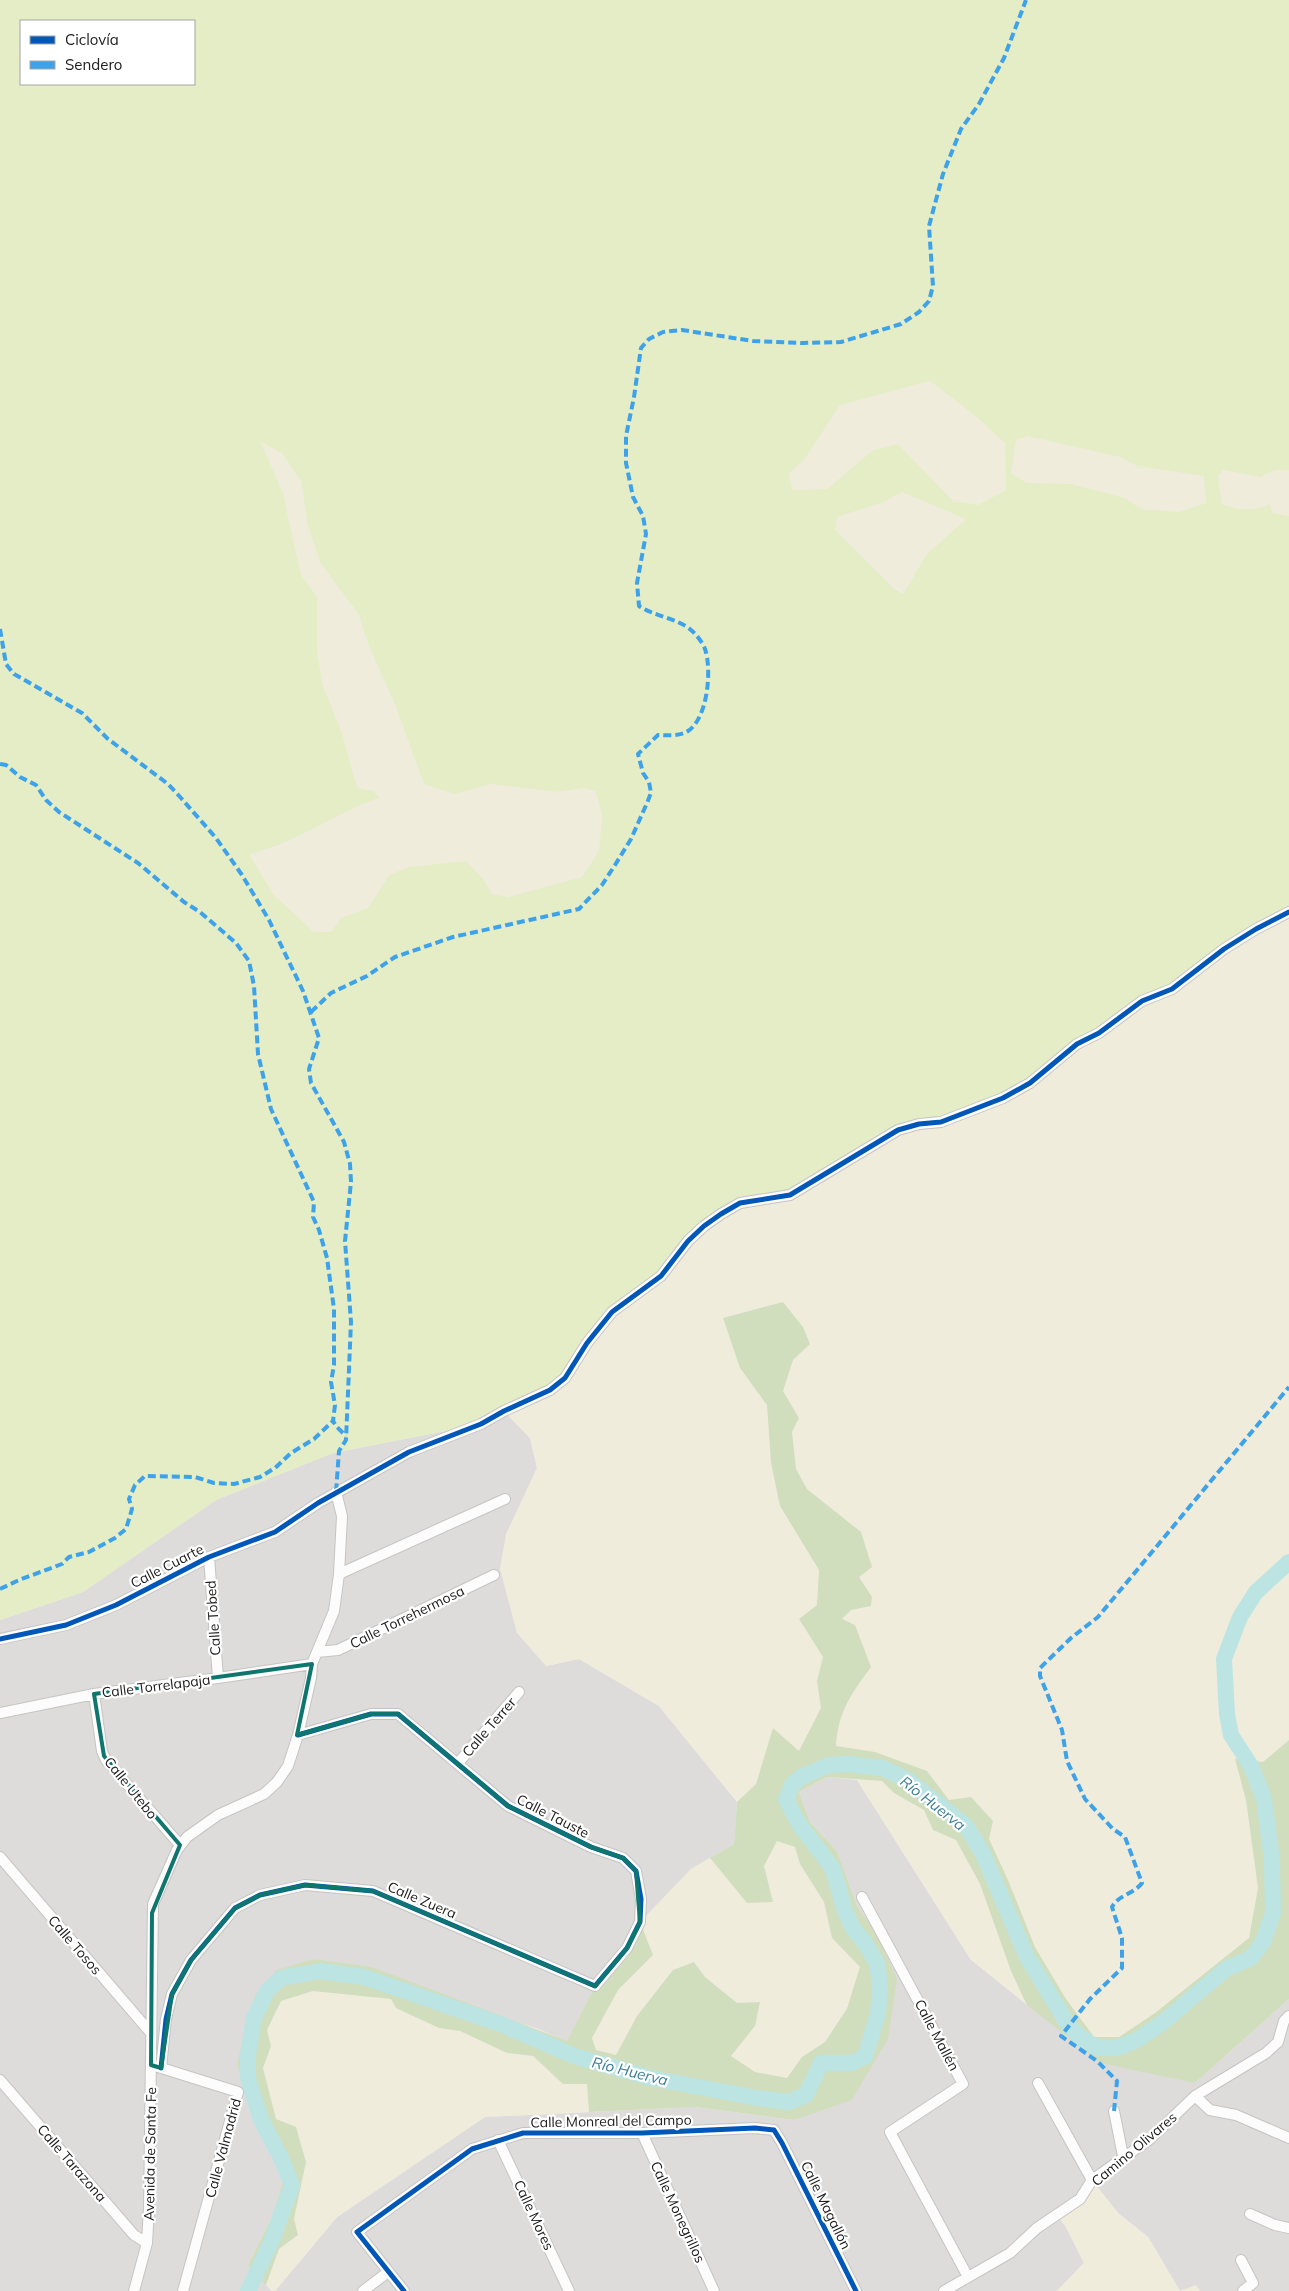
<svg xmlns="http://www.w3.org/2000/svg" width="1289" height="2291" viewBox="0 0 1289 2291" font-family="Mulish,sans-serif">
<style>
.residential{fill:#dedcdb}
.farmland{fill:#f0ecdc}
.grass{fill:#e4edc6;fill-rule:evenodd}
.forest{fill:#d0debd}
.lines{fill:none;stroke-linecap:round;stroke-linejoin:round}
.river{stroke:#bbe4e3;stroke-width:16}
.minor-casing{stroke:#c6c4c3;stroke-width:12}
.minor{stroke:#fdfcfc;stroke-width:10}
.quiet{stroke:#3da2ea;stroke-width:4;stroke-dasharray:8 4;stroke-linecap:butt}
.cycleway-casing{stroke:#fff;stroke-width:8}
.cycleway{stroke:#0057b8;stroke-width:5}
.marked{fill:none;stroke:#0f766e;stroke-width:4;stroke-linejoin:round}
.labels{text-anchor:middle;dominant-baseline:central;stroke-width:4.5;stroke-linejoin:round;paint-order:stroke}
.street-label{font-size:14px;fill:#202020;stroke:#fff}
.water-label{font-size:15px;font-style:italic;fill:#3b7d96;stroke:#fff}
</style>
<rect width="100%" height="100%" fill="#efece9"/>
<path class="residential" d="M504 1411 530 1438 537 1468 525 1497 546 1666 579 1659 659 1706 737 1802 734 1844 691 1869 595 1986 567 2042 539 2029 313 1959 237 2064 252 2119 285 2175 272 2217 248 2265 272 2291H0V1620L83 1592 216 1500 333 1453 481 1424Z
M827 1777 857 1780 971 1960 1195 2083 1289 1999V2291H1200L1195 2286 1180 2291 1148 2237 1118 2213 1092 2181 1080 2199 1056 2214 1066 2227 1084 2263 1057 2291H275L337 2217 485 2117 695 2107 794 2120 876 1931 858 1908 837 1851 810 1822 799 1792Z"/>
<path class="farmland" d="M930 381 973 414 1005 443 1006 490 978 505 953 501 898 444 873 450 827 489 792 490 789 474 804 460 840 405Z
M1027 436 1120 457 1137 466 1204 476 1206 503 1179 512 1141 509 1125 498 1072 484 1027 483 1011 473 1016 439Z
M260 441 282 453 301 481 308 526 320 562 359 615 369 646 396 707 454 794 490 784 558 792 583 788 596 791 602 816 599 851 582 877 508 897 492 894 484 880 431 865 409 867 389 875 368 908 341 918 332 932H314L273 894 248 854 271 849 293 840 354 806 378 798 374 791 357 788 342 733 323 686 317 652V597L301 575 283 494Z
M1223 470 1260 477 1276 470H1289V516L1273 513 1270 505 1263 507 1235 510 1222 504 1218 477Z
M902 492 966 519 927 554 903 594 835 530 837 517 884 502Z
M1289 912V1740L1263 1762 1236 1759 1246 1800 1258 1888 1249 1938 1155 2013 1119 2037H1094L1066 1999 1035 1947 1008 1880 988 1839 950 1800 926 1771 875 1752 836 1747 837 1729 848 1698 871 1667 842 1619 851 1610 872 1597 859 1577 861 1532 807 1489 796 1469 792 1432 799 1418 783 1392 803 1327 783 1302 723 1318 740 1368 767 1405 771 1463 780 1506 819 1570 817 1605 799 1619 823 1657 817 1681 821 1708 799 1751 773 1729 756 1784 737 1802 659 1706 579 1659 546 1666 517 1633 500 1569 506 1534 537 1468 530 1438 504 1411 587 1343 704 1226 1077 1044Z
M857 1780H882L894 1793 924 1810 933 1830 956 1840 980 1884 1011 1971 1027 2005 971 1960Z
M777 1841 795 1847 800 1864 824 1902 832 1938 860 1967 847 2009 825 2042 802 2057 787 2078 755 2072 730 2056 755 2026 760 2002 737 2003 705 1977 694 1962 673 1970 637 2016 616 2056 596 2050 592 2038 618 1990 653 1955 640 1922 691 1869 710 1858 747 1902H773L764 1866Z
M313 1991 391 1999 396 2008 439 2028 460 2031 507 2053 533 2056 563 2084H587L589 2112 485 2117 337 2217 275 2291H272L266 2285 279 2249 298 2235 294 2219 306 2162 276 2119 263 2068 271 2046 267 2030 281 2001Z
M1092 2180 1118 2213 1148 2237 1180 2291 1196 2285 1200 2291H1057L1084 2263 1066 2227 1056 2214 1080 2199Z"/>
<path class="grass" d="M0 0H1289V470H1276L1260 477 1223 470 1218 477 1222 504C1237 511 1255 511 1270 504L1273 513 1289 516V912L1172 989 1142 1001 1003 1098 919 1124 790 1195 740 1203 704 1226 661 1276 618 1308 565 1378 481 1424 333 1453 216 1500 83 1592 0 1620ZM21 21H194V84H21ZM930 381 973 414 1005 443 1006 490 978 505 953 501 898 444 873 450 827 489 792 490 789 474 804 460 840 405ZM1027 436 1120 457 1137 466 1204 476 1206 503 1179 512 1141 509 1125 498 1072 484 1027 483 1011 473 1016 440ZM261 442 282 453 301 481 308 526 320 562 359 615 369 646 396 707 424 784 454 794 491 784 558 792 583 788 596 791 602 816 599 851 582 877 508 897 492 894 484 880 466 861 409 867 389 875 368 908 341 918 331 932H314L273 894 249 854C297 844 333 813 379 798L374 791 357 788 342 733 323 686 317 652V597L301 575 283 494ZM902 492 966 519 927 554 903 594 896 590 835 530 837 517 884 502Z"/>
<path class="forest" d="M783 1302 803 1327 810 1344 793 1360 783 1391 799 1418 792 1432 796 1469 807 1489 861 1532 872 1567 859 1577 872 1597 871 1606 851 1610 842 1619 855 1625 871 1667C851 1694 838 1712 836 1746L875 1752 927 1771 949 1800 971 1797 993 1821 989 1839 1008 1880 1035 1947 1066 1999 1094 2037H1119L1155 2013 1249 1938 1258 1888 1246 1800 1235 1759 1263 1762 1289 1740V1999L1195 2083 1100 2063 1027 2005 1011 1971 980 1884 956 1840 933 1830 924 1810 894 1793 882 1781 827 1777 799 1792 810 1822 837 1851 858 1908 876 1931 897 1979 888 2039 852 2100 794 2120 695 2107 589 2112 587 2084H563L533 2056 507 2053 460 2031 439 2028 396 2008 391 1999 313 1991 281 2001 267 2030 271 2046 263 2068 276 2119 296 2127 306 2162 294 2219 298 2235 279 2249 266 2285 248 2265 272 2217 285 2175 252 2119 237 2064 255 1995 277 1970 313 1959 372 1967 567 2041 595 1986 640 1922 653 1955 618 1990 592 2038 596 2050 616 2055 637 2016 673 1970 694 1962 705 1977 737 2003 760 2002 755 2026 731 2056 755 2072 787 2078 802 2057 825 2042 847 2009 860 1967 832 1938 824 1902 800 1864 795 1847 777 1841 764 1866 773 1902 747 1903 710 1858 734 1844 737 1802 756 1784 773 1728 799 1751 821 1708 817 1681 823 1657 799 1619 817 1605 819 1570 780 1506 771 1463 767 1405 740 1368 723 1318Z"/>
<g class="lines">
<path class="river" d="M248 2291 272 2240 292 2185 281 2158 261 2120 248 2078V2055L254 2018 267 1991 281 1978 320 1971 364 1977 503 2025 574 2056 651 2078 757 2098 789 2102 806 2095 821 2063H851L865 2057 878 2013 880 1986 877 1963 865 1943 854 1930 845 1911 833 1869 799 1824 786 1800 792 1785 801 1777 829 1765 847 1764 882 1768 908 1780 966 1826 983 1854 1027 1957 1069 2026 1081 2038 1098 2048H1117L1137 2040 1162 2023 1226 1969 1251 1958 1263 1942 1273 1913 1272 1860 1264 1799 1251 1766 1231 1735 1227 1714 1224 1659 1240 1617 1256 1592 1289 1562"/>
<g class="minor-casing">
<path id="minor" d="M209 1557 218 1678
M339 1574 505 1499
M0 1639 66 1625 116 1605 209 1557 275 1532 318 1503 409 1452 481 1424 504 1411 550 1390 565 1378 587 1343 612 1312 661 1276 688 1241 704 1226 721 1214 740 1203 790 1195 898 1130 919 1124 941 1122 1003 1098 1030 1083 1077 1044 1099 1033 1142 1001 1172 989 1224 949 1256 929 1289 912
M317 1652 338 1650 494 1575
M94 1694 102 1751 106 1760 180 1845
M0 1713 94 1694 218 1678 312 1664
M458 1763 519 1692
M0 1857 150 2032
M862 1897 963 2084 890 2132 968 2277
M155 2066 238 2092 183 2291
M161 2068 166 2019 172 1994 191 1960 235 1908 260 1895 305 1885 373 1891 595 1986 627 1948 640 1922 641 1899 636 1871 623 1858 591 1847 508 1806 398 1714H371L298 1735
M0 2080 134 2235 147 2243
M1038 2083 1092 2180
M1195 2096 1210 2110 1236 2115 1289 2138
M1114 2111 1123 2156
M642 2133 714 2291
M498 2140 569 2291
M1250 2214 1275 2225 1289 2228
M1241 2260 1253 2283 1243 2291
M134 2291 147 2243 149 2208 153 1904 177 1850 187 1837 218 1815 264 1794 277 1782 288 1766 298 1735 311 1678 312 1664 334 1611 339 1574 342 1516 336 1492
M363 2291 388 2272
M404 2291 357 2232 472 2149 523 2133H642L755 2128 774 2130 782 2143 856 2291
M944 2291 1010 2253 1037 2228 1080 2199 1092 2180 1150 2139 1195 2096 1266 2053 1278 2042 1284 2021 1289 2016"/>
</g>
<use href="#minor" class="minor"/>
<path class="quiet" d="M0 629 6 664 14 674 82 713 108 739 168 784 181 798 216 838 242 875 269 920 303 991 319 1038 309 1069 311 1083 344 1142 350 1164 351 1182 345 1241 351 1322 346 1440 339 1451 336 1492
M0 764 6 765 20 777 36 785 46 800 59 812 138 863 184 902 200 912 236 943 249 961 254 986 258 1054 271 1109 314 1202 313 1217 319 1230 327 1258 334 1309V1365L331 1382 335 1405 333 1421 337 1427 346 1436
M311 1012 331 993 367 976 395 957 453 937 579 909 602 885 615 865 631 839 647 803 651 793 649 782 643 773 638 754 658 735C668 735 679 737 688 731 708 718 712 669 705 649 703 643 696 634 691 630 679 619 654 616 639 606L637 583 646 534 643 516 633 497 626 463V436L634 397 641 348 649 339 663 332 682 330 753 341 803 343 841 342 901 324 919 312 929 301 933 286 929 226 943 174 961 129 979 104 1004 58 1026 0
M0 1589 19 1580 62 1564 69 1557 89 1552 115 1538 126 1529 132 1509 129 1499 135 1485 145 1476 195 1477 214 1483 234 1484 260 1477 275 1468 291 1453 314 1439 333 1421
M1114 2111 1117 2081 1097 2061 1061 2036 1090 1999 1122 1968V1938L1112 1907C1118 1895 1134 1894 1142 1883L1125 1837 1113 1829 1085 1799 1067 1761 1062 1730 1040 1676V1668L1071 1638 1098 1617 1289 1387"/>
<g class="cycleway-casing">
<path id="cycleway" d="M0 1639 66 1625 116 1605 209 1557 275 1532 318 1503 409 1452 481 1424 504 1411 550 1390 565 1378 587 1343 612 1312 661 1276 688 1241 704 1226 721 1214 740 1203 790 1195 898 1130 919 1124 941 1122 1003 1098 1030 1083 1077 1044 1099 1033 1142 1001 1172 989 1224 949 1256 929 1289 912
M161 2068 166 2019 172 1994 191 1960 235 1908 260 1895 305 1885 373 1891 595 1986 627 1948 640 1922 641 1899 636 1871 623 1858 591 1847 508 1806 398 1714H371L298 1735
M404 2291 357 2232 472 2149 523 2133H642L755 2128 774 2130 782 2143 856 2291"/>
</g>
<use href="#cycleway" class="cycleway"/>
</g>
<path class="marked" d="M312 1664 297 1735 371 1714H398L508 1806 591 1847 623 1858 636 1871 640 1922 627 1948 595 1986 373 1891 305 1885 260 1895 235 1908 191 1960 172 1994 161 2068 151 2065 152 1913 180 1845 104 1756 94 1694Z"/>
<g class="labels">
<g class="street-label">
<text transform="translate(167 1566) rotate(-27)">Calle Cuarte</text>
<text transform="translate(407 1617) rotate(-26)">Calle Torrehermosa</text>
<text transform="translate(213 1618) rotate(-94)">Calle Tobed</text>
<text transform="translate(156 1686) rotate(-7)">Calle Torrelapaja</text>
<text transform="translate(489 1727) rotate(-49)">Calle Terrer</text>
<text transform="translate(131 1788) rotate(51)">Calle Utebo</text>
<text transform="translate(553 1816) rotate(27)">Calle Tauste</text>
<text transform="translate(422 1900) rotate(23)">Calle Zuera</text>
<text transform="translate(75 1945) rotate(49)">Calle Tosos</text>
<text transform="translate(937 2035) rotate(62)">Calle Mallén</text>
<text transform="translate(611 2121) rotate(-1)">Calle Monreal del Campo</text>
<text transform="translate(223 2148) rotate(-75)">Calle Valmadrid</text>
<text transform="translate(1134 2149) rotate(-40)">Camino Olivares</text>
<text transform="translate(150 2154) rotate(-89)">Avenida de Santa Fe</text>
<text transform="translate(72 2163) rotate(49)">Calle Tarazona</text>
<text transform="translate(826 2205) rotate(64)">Calle Magallón</text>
<text transform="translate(678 2212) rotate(65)">Calle Monegrillos</text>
<text transform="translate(534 2215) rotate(65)">Calle Mores</text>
</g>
<g class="water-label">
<text transform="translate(933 1803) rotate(38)">Río Huerva</text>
<text transform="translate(630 2071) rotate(14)">Río Huerva</text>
</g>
</g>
<rect x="20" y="20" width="175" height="65" fill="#ffffff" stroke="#a6a6a6"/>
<rect x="30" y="36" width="25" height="8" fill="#0057b8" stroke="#a6a6a6"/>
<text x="65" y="45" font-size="15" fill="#202020">Ciclovía</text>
<rect x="30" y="61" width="25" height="8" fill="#3da2ea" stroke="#a6a6a6"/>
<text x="65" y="70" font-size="15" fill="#202020">Sendero</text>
</svg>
